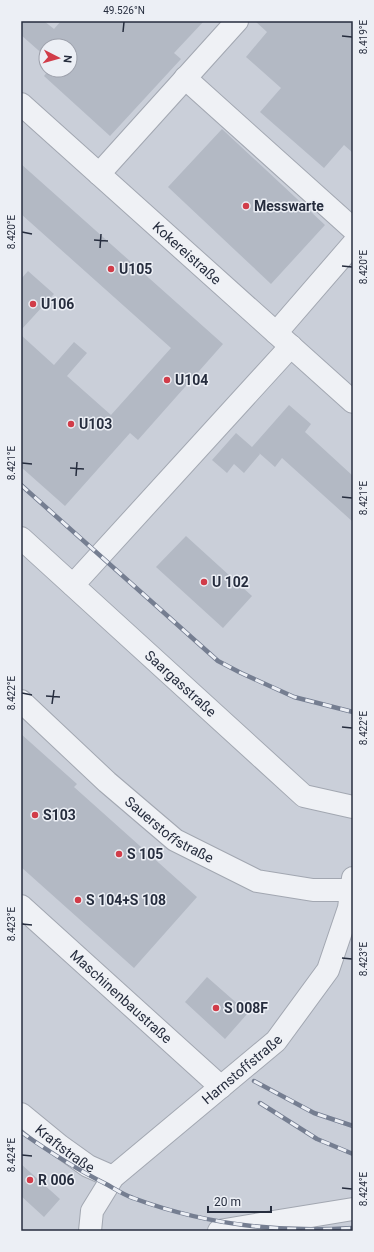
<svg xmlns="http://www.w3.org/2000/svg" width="374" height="1252" viewBox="0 0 374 1252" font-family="Roboto,sans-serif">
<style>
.built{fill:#cacfd9;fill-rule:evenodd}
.building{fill:#b3b9c4}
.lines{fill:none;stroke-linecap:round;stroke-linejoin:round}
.street-casing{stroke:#a2a7b1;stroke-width:24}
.street{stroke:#eff1f5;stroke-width:22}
.rail-casing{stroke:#757e91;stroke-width:4.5}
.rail{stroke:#eceff5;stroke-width:3;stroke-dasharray:9;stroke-linecap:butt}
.ticks{fill:none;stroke:#262d3e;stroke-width:1.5}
.poi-dot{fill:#d13c49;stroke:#eceff5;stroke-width:1.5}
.labels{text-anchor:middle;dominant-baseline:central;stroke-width:3;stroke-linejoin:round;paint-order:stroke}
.poi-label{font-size:14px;font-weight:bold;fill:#262d3e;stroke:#eceff5;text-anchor:start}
.street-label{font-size:14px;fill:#262d3e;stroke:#eceff5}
.neatline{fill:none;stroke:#262d3e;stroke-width:1.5}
.ticks-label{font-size:10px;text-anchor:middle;fill:#262d3e}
</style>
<rect width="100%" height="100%" fill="#dce0e7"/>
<path class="built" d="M21 21H353V1231H21ZM46 46H70V70H46Z"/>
<path class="building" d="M21 21H44L54 29 61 21H204L174 53 181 59 110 136 44 76 49 70H70V46H46V57L21 35Z
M255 21H353V153L344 145 324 168 260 112 281 88 246 57 267 32Z
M222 129 325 225 271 284 168 187Z
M21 164 223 344 138 440 130 433 65 506 21 467V335L54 365 74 342 87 353 67 376 111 415 171 348 21 214Z
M28 271 54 294 21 330V279Z
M289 405 311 424 305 432 353 476V522L282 458 275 467 258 452 260 454 244 473 234 464 227 473 212 460 236 433 252 447Z
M186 536 252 596 223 628 156 567Z
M21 734 77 784 74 787 197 897 134 968 21 867Z
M207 977 248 1013 225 1039 185 1002Z
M21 1164 60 1199 44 1217 21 1196Z"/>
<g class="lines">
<g class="street-casing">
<g id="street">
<path d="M185 78 353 229"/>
<path id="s1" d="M21 104 353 402"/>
<path d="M99 174 237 21"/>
<path d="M276 333 353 244"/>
<path id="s2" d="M21 538 304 796 353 807"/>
<path d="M73 585 291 346"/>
<path id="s3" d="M21 701 107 782 175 840 257 881 313 890H351"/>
<path id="s4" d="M21 906 221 1087"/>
<path id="s5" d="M21 1114 60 1146 88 1166 113 1177"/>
<path id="s6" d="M90 1231 92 1211 113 1177 276 1041 328 970 349 908 353 878"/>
<path d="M219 1231 353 1209"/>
</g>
</g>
<use href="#street" class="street"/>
<g class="rail-casing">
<path id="rail" d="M21 485 218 661 241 673 294 697 353 712
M254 1081 314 1113 353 1126
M260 1103 317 1139 353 1154
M21 1132C48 1151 76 1169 106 1184 115 1189 124 1195 133 1198 203 1224 278 1233 353 1228"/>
</g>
<use href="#rail" class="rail"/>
</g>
<path class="ticks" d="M123 32 124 22M342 36 352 37M22 232 32 234M94 240 108 241M100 248 101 234M342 266 352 267M22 463 32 464M70 468 84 469M76 476 77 462M342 497 352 498M22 693 32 695M46 696 60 697M52 704 54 690M342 727 352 728M22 924 32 925M342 958 352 959M22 1155 32 1156M342 1188 352 1189"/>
<g class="poi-dot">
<circle cx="246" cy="206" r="4"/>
<circle cx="111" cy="269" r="4"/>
<circle cx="33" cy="304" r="4"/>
<circle cx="167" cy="380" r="4"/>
<circle cx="71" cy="424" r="4"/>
<circle cx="204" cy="582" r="4"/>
<circle cx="35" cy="815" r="4"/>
<circle cx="119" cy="854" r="4"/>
<circle cx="78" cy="900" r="4"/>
<circle cx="216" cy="1008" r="4"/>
<circle cx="30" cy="1180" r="4"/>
</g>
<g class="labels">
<g class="poi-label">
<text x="254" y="206">Messwarte</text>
<text x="119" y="269">U105</text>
<text x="41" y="304">U106</text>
<text x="175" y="380">U104</text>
<text x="79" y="424">U103</text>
<text x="212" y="582">U 102</text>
<text x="43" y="815">S103</text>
<text x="127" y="854">S 105</text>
<text x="86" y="900">S 104+S 108</text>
<text x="224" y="1008">S 008F</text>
<text x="38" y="1180">R 006</text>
</g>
<g class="street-label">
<text stroke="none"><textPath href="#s1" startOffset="223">Kokereistraße</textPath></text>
<text stroke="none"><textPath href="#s2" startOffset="216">Saargasstraße</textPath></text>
<text stroke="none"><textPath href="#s3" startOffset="197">Sauerstoffstraße</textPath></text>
<text stroke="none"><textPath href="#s4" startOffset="135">Maschinenbaustraße</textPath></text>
<text stroke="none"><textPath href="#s6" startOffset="228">Harnstoffstraße</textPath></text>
<text stroke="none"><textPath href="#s5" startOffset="56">Kraftstraße</textPath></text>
</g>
</g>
<rect width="374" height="1252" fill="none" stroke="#eceff5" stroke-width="44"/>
<g transform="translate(58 58) rotate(96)"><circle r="19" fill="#eceff5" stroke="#9da1ac"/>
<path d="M0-3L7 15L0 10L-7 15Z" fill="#d13c49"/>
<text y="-6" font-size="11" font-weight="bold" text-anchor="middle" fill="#262d3e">N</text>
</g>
<path d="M208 1206v6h63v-6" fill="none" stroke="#262d3e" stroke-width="2"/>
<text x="214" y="1206" font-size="12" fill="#262d3e" stroke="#eceff5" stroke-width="3" paint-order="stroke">20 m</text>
<rect x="22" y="22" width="330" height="1208" class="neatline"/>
<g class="ticks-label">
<text x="124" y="14">49.526°N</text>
<text transform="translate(363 37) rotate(-90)" y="4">8.419°E</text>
<text transform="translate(11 232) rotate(-90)" y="4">8.420°E</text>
<text transform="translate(363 267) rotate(-90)" y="4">8.420°E</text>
<text transform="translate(11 463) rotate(-90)" y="4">8.421°E</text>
<text transform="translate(363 498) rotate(-90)" y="4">8.421°E</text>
<text transform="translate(11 693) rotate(-90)" y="4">8.422°E</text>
<text transform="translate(363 728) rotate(-90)" y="4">8.422°E</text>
<text transform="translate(11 924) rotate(-90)" y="4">8.423°E</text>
<text transform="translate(363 959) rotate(-90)" y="4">8.423°E</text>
<text transform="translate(11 1155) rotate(-90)" y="4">8.424°E</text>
<text transform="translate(363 1189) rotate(-90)" y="4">8.424°E</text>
</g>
</svg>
